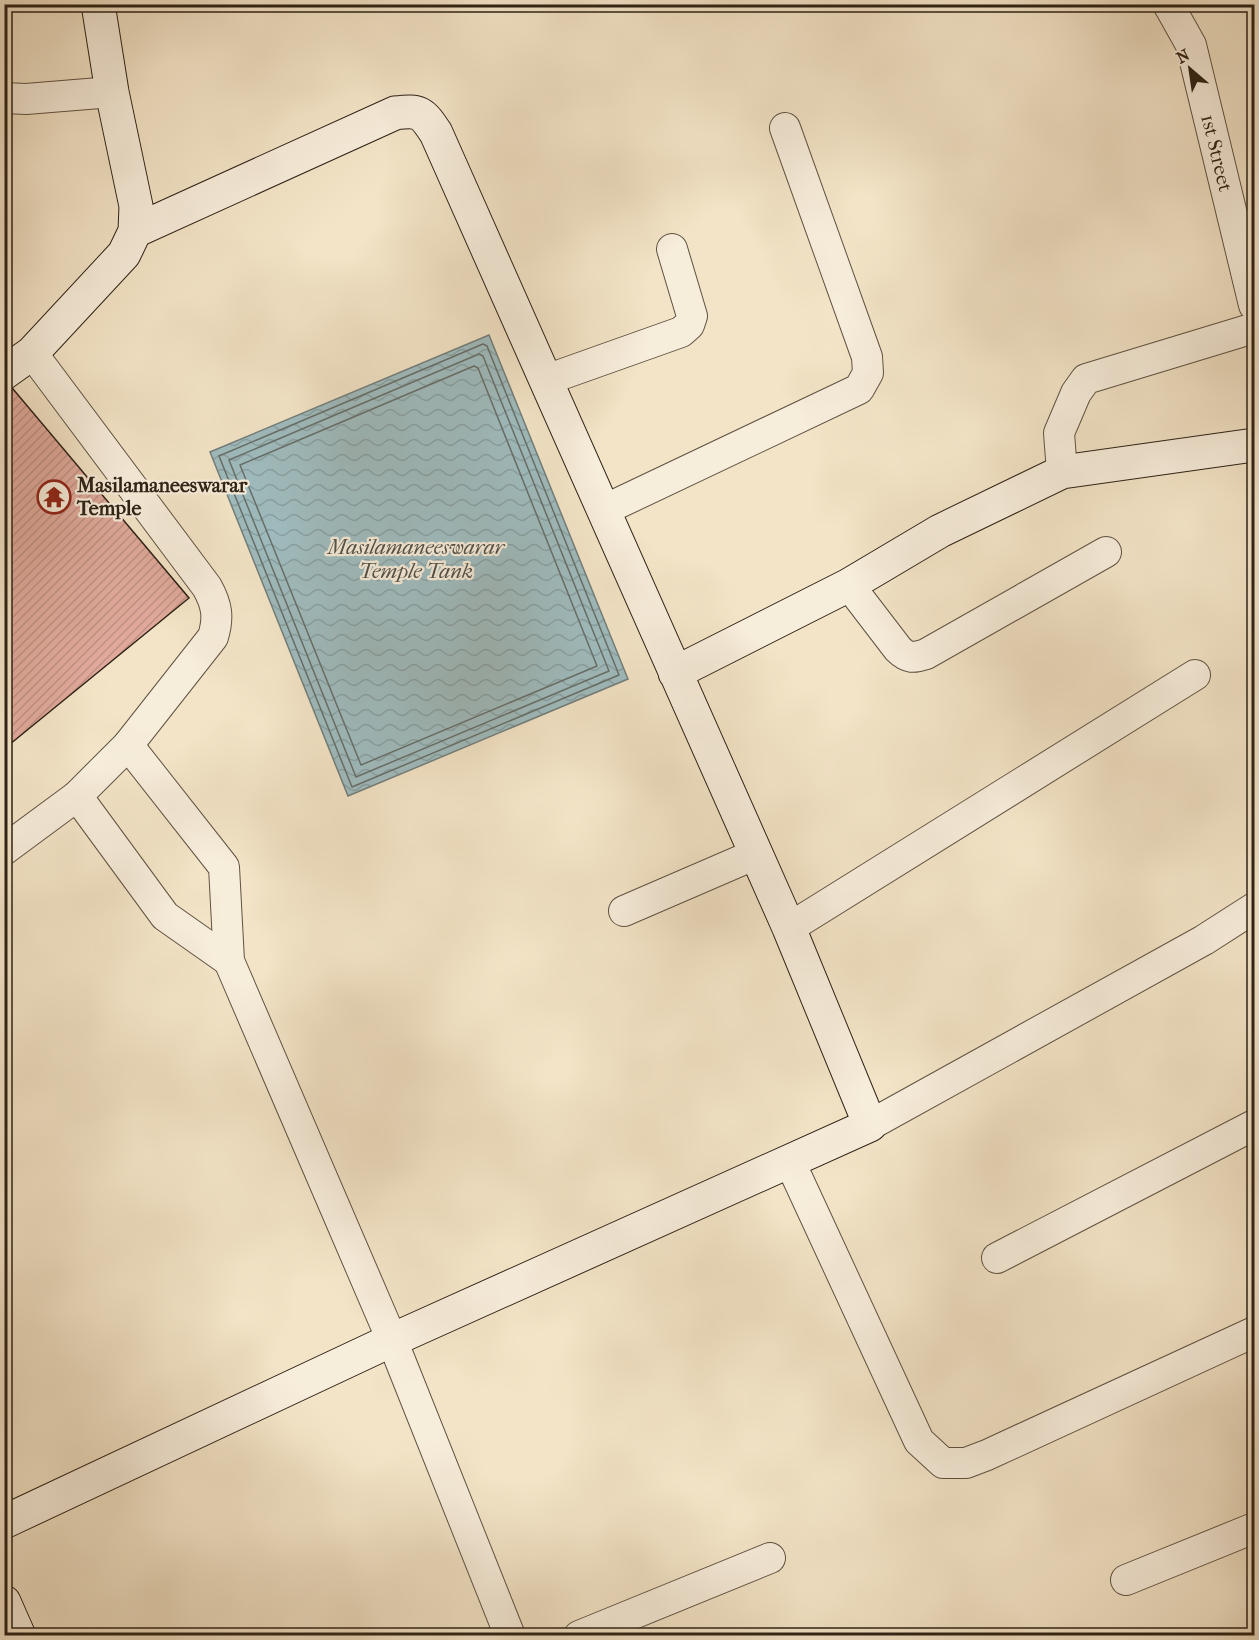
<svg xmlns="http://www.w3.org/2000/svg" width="1259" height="1640" viewBox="0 0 1259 1640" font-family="'IM FELL French Canon',serif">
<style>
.water{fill:url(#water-waves);stroke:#727e7b;stroke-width:1.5}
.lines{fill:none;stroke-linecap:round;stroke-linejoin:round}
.shore{stroke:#666f6a;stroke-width:1.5}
.building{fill:url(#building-hatch);stroke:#2e2216;stroke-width:1.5}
.street-casing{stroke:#5f5242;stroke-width:32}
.secondary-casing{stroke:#2e2216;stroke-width:35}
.street{stroke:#f7eddb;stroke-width:30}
.secondary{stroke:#f7eddb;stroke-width:33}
.labels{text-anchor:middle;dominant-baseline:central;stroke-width:4.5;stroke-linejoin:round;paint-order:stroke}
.street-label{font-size:20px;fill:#2e2216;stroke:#f7eddb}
.poi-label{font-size:20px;font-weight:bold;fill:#2e2216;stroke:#f7eddb;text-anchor:start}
.water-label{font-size:21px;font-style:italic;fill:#505049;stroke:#f7eddb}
</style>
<defs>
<pattern id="water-waves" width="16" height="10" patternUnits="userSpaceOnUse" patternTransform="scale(1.5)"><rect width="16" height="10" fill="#9fbcbf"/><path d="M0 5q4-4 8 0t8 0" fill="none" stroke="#89a1a3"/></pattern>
<pattern id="building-hatch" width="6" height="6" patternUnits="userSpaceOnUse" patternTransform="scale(1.5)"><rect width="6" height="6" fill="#e0a99b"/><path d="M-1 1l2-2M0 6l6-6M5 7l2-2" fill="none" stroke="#c09185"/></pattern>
</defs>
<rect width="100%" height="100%" fill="#f3e4c7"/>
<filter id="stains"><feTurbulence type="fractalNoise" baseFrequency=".00333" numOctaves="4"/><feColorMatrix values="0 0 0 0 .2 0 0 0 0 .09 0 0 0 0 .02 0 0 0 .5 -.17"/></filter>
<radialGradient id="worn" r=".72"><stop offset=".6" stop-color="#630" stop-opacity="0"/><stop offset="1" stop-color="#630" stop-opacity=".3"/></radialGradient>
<path class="water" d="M489 335 628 679 348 796 210 452Z"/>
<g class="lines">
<path class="shore" d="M483 344 487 346 619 675 352 787 219 456Z
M479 354 483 356 609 671 356 777 229 460Z
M474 366 478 368 597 666 361 765 240 465Z"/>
</g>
<path class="building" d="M13 389 189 598 4 749V396Z"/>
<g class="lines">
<g class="street-casing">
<g id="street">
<path id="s1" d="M1168 4 1191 45 1254 305"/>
<path d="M4 98 26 99 112 92"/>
<path d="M32 353 207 587C217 605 219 617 213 637L128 745"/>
<path d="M546 380 681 332 689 325 692 316 672 249"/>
<path d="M1062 472 1059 433 1076 393 1086 379 1254 328"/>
<path d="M604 510 859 389 868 373 867 357 785 128"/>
<path d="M849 585 898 649C908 659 914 658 926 654L1106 552"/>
<path d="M77 796 165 916 229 961"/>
<path d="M4 850 77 796 128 745 224 867 229 961 392 1340 510 1636"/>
<path d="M624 911 756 854"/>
<path d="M789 928 1195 675"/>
<path d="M870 1125 1204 940 1254 908"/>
<path d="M790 1162 919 1441 943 1463H966L987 1455 1254 1332"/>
<path d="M997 1258 1254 1125"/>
<path d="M1126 1580 1254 1528"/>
<path d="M579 1636 770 1558"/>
</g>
</g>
<g class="secondary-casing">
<path id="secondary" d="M4 373 32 353 124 254 135 231 136 206 112 92 98 4
M675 673 849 585 940 531 1062 472 1254 445
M4 1522 392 1340 870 1125 789 928 436 133C422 112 420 110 395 113L135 231
M4 1602 19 1636"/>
</g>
<use href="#street" class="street"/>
<use href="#secondary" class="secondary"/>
</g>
<defs>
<g id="temple-ring" transform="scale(1.725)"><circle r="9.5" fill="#f7eddb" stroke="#8f2418" stroke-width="1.5"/><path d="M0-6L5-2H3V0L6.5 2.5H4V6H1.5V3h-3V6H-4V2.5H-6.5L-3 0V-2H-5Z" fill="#8f2418"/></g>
</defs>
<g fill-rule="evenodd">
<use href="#temple-ring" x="54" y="497"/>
</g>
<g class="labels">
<g class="street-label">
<text stroke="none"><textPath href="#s1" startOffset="158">1st Street</textPath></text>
</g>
<g class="poi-label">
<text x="77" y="485">Masilamaneeswarar<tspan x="77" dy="23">Temple</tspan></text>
</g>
<g class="water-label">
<text x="416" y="547">Masilamaneeswarar<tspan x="416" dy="24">Temple Tank</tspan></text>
</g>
</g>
<rect width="1259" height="1640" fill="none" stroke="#f3e4c7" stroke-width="24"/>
<rect x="6" y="6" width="1247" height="1628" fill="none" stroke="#2e2216" stroke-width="3"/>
<rect x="12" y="12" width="1235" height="1616" fill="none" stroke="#2e2216" stroke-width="1.5"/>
<g transform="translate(1190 69) rotate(331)" stroke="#f7eddb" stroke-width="4.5" paint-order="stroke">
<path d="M0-4.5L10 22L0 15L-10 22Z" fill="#2e2216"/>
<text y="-9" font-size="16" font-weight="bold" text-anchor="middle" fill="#2e2216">N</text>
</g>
<rect width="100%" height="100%" filter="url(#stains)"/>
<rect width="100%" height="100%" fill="url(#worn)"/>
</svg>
